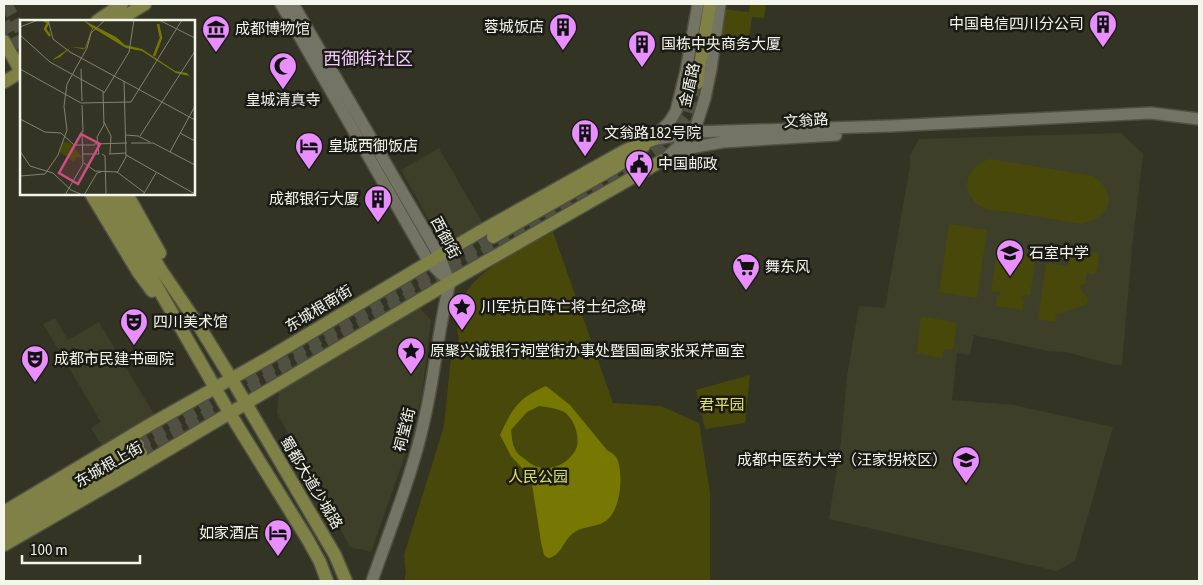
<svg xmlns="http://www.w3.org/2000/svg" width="1203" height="585" viewBox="0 0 1203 585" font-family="'Source Sans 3','Noto Sans SC',sans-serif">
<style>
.built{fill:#3e3f29}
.green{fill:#48480a}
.water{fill:#777703;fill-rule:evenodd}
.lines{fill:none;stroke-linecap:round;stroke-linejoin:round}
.primary-tunnel{stroke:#515143;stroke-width:12;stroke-dasharray:12 6;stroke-linecap:butt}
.secondary-casing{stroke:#505043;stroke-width:14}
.primary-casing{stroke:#505043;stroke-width:15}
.secondary{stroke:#737463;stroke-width:11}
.primary{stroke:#808147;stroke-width:12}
.labels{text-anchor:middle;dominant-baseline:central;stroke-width:5;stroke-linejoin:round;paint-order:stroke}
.poi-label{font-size:15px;fill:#f4f5eb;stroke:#1b1b15;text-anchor:start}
.street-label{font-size:15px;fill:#f4f5eb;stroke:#1b1b15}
.park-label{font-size:15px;fill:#e0e262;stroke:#1b1b15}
.quarter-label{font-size:18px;fill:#f2cafc;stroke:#1b1b15}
.inset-river{fill:none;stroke:#777703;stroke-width:2.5}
.inset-road{fill:none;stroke:#818174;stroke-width:1}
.view{fill:#ce4f7f;fill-opacity:0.15;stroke:#ce4f7f;stroke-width:2.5}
.inset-edge{fill:none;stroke:#f4f5eb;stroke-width:2.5}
</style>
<rect width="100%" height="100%" fill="#343425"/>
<path class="built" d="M1121 133 1143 154 1132 248 1122 365 1110 364 1067 352 1048 351 974 335 970 355 957 353 952 400 1014 405 1113 427 1075 561 1057 571 829 519 841 441 847 376 859 306 885 308 910 166V155L919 139Z
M439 148 483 224 444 246 401 170Z
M420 308 431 320 422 394 408 447 371 552 350 547 277 413 279 387Z
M55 318 68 340 99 322 155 416 103 447 91 428 101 422 43 324Z"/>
<path class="green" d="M750 4H766L764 18 752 17 747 52 719 48 724 9 749 12Z
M990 159 1093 176C1120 194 1110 219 1080 224 1057 220 1034 216 1011 212 1001 211 989 211 980 206 958 192 966 165 990 159Z
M949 224 987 230 977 298 939 292Z
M553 232 613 403 661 406 699 423 710 493V581H404L406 573 404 555 444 426 451 357 459 339 457 329 466 322C464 317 461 308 462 303 468 272 527 247 553 232Z
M998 246 1008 247V250L1036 254 1030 296 1024 295 1021 298 1024 300 1023 310 996 306 997 296H1000V292L991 291Z
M1070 249 1096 252 1099 257 1097 271 1094 275 1086 273V283L1079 286 1088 299 1087 304 1056 315 1055 322 1038 319 1046 263 1068 266Z
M921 316 957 323 953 350 944 349 942 358 917 353Z
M750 375 745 423 705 429 696 390Z"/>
<path class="water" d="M546 386 570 405 607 450C612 453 616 455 618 461 623 477 621 513 604 522 594 528 581 526 572 534 563 542 560 557 548 558L544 555 541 542 531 478 511 456 500 435C513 408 517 399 546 386ZM539 406C546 407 555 408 562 411 574 416 582 440 575 451 564 469 541 474 526 460 522 457 516 453 515 449 512 444 512 436 511 430L527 412Z"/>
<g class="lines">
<path class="primary-tunnel" d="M6 4 21 31
M4 22 21 52
M138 445 493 237
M141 453 643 160 663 146 687 117 697 83"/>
<g class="secondary-casing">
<path id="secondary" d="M281 4 429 262 450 282
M293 4 439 255 448 278
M652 140 694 132 890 126 1151 113 1199 119
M652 140 670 121 676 111 686 71 698 4
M668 156 694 132 705 98 711 69 720 4
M663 160 695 147 723 142 836 135
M372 581C390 529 412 476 424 421 435 375 438 328 450 282"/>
</g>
<g class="primary-casing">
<path id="primary" d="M97 21 122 4
M117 21 145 4
M4 41 21 72
M4 82 21 72
M697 83 710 4
M91 194 138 272 152 291
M104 194 229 412 308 540 320 562 327 581
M116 194 161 270 199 326 231 378 335 555 346 581
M127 194 160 253
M493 237 614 168 631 157 644 146
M4 512 151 424 270 357 481 231 626 150 652 140
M4 524 138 445
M4 535 141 453
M4 545 129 473 450 282 663 160"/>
</g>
<use href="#secondary" class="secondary"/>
<use href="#primary" class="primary"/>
</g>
<defs>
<g id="building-pin" transform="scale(1.4375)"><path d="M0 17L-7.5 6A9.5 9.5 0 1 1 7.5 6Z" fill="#e98efe" stroke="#1b1b15"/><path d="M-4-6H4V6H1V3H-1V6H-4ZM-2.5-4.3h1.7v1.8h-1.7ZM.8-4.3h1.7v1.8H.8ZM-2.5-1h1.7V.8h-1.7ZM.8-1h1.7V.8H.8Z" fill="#111"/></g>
<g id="museum-pin" transform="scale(1.4375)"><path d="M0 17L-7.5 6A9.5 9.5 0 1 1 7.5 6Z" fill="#e98efe" stroke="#1b1b15"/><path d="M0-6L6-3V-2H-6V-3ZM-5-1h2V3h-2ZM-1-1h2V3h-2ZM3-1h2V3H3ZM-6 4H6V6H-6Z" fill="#111"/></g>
<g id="mosque-pin" transform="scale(1.4375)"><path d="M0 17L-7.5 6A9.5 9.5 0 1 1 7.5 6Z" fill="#e98efe" stroke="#1b1b15"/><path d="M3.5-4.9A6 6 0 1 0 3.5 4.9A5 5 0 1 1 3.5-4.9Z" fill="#111"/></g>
<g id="hotel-pin" transform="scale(1.4375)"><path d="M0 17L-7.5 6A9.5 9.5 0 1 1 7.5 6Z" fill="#e98efe" stroke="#1b1b15"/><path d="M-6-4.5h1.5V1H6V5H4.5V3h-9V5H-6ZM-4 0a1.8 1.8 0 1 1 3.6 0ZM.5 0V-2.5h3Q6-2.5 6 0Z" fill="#111"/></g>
<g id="civic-pin" transform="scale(1.4375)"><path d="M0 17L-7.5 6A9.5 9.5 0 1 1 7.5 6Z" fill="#e98efe" stroke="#1b1b15"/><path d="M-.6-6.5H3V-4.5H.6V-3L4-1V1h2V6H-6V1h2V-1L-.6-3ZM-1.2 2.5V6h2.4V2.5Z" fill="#111"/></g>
<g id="school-pin" transform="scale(1.4375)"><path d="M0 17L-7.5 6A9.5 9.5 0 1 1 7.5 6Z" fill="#e98efe" stroke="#1b1b15"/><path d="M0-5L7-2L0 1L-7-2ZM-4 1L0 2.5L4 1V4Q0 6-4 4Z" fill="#111"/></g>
<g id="supermarket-pin" transform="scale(1.4375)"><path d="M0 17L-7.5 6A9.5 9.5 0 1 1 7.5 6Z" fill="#e98efe" stroke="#1b1b15"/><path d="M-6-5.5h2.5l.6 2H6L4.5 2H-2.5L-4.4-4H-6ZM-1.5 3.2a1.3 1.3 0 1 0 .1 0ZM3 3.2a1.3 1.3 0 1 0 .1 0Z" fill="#111"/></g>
<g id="sight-pin" transform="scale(1.4375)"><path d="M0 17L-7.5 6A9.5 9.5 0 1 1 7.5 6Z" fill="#e98efe" stroke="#1b1b15"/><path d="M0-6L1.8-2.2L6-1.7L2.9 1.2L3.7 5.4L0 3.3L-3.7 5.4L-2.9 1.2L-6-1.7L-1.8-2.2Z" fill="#111"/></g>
<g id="theatre-pin" transform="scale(1.4375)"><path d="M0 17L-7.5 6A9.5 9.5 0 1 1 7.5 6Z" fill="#e98efe" stroke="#1b1b15"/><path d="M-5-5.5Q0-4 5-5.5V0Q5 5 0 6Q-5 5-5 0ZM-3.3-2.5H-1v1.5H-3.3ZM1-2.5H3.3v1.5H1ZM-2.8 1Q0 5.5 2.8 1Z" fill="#111"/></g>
<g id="university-pin" transform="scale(1.4375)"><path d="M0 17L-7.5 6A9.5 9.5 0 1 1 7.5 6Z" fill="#e98efe" stroke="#1b1b15"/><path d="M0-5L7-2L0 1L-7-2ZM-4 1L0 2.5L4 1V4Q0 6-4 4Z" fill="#111"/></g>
</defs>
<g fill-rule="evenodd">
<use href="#building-pin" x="1103" y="24"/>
<use href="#building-pin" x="563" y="27"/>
<use href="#museum-pin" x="216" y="29"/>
<use href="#building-pin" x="642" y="44"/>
<use href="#mosque-pin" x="283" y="66"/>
<use href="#building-pin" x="585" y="133"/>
<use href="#hotel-pin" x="309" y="146"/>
<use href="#civic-pin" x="639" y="164"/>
<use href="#building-pin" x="378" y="199"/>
<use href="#school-pin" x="1010" y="253"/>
<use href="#supermarket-pin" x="746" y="267"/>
<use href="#sight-pin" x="462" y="307"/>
<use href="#theatre-pin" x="134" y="322"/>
<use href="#sight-pin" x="411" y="351"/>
<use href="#theatre-pin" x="35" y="359"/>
<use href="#university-pin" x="966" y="460"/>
<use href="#hotel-pin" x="278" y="533"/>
</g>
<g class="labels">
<g class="poi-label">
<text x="1084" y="24" text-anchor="end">中国电信四川分公司</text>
<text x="544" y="27" text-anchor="end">蓉城饭店</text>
<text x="235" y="29">成都博物馆</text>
<text x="661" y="44">国栋中央商务大厦</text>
<text x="283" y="100" text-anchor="middle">皇城清真寺</text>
<text x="604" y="133">文翁路182号院</text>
<text x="328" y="146">皇城西御饭店</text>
<text x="658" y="164">中国邮政</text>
<text x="359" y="199" text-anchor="end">成都银行大厦</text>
<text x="1029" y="253">石室中学</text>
<text x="765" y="267">舞东风</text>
<text x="481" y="307">川军抗日阵亡将士纪念碑</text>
<text x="153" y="322">四川美术馆</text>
<text x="430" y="351">原聚兴诚银行祠堂街办事处暨国画家张采芹画室</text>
<text x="54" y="359">成都市民建书画院</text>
<text x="947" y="460" text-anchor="end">成都中医药大学（汪家拐校区）</text>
<text x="259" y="533" text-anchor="end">如家酒店</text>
</g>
<g class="street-label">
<text transform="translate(690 85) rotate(-77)">金盾路</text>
<text transform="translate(806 121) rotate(-4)">文翁路</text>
<text transform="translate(445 238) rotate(62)">西御街</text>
<text transform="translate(319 309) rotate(-31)">东城根南街</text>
<text transform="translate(405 430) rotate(-76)">祠堂街</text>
<text transform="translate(109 465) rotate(-30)">东城根上街</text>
<text transform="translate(311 483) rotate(59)">蜀都大道少城路</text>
</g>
<g class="park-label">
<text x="722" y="405">君平园</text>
<text x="538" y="477">人民公园</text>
</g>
<g class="quarter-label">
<text x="368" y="59">西御街社区</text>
</g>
</g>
<g transform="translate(20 20)">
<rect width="175" height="175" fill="#343425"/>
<path d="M43 122 50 123 63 138 56 137 54 142 40 132Z" fill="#48480a"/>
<path d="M63 0 96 17 105 25 122 29 155 51 167 53 175 63 169 56 156 53 122 31 106 28 73 8 66 28 63 29 51 27 40 37 35 39 32 40 23 60 32 40 51 27 65 28 72 8Z" fill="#777703"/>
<path class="inset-river" d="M24 0 28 3 25 9 30 16M134 36 141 18 138 4"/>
<path class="inset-road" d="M28 0 33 19 50 32 175 100M139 0 175 18M0 7 18 0M0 15 30 42 84 72M0 49 61 83 111 82 162 0M61 49 62 81M84 73 109 32 114 0M62 85 63 112M0 99 25 112 41 113 54 125H75M84 102 91 116 90 134M160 113 175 121M106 115 118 116 130 122M120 116 175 31M111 123H133L175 145M74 124 107 123M0 131 10 146 33 153 51 170 63 175M150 132 175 86M63 134H79M79 134 77 117 84 105 83 72M82 134 85 136 86 175M89 134 106 133M106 135 175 174M64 143 75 151 97 152 125 173M97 153 106 137 104 61M0 156 25 154 38 135 47 110 44 86 47 64 67 28 71 13 85 0M45 175 63 144 62 111M64 175 77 153 81 152M123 175 136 153"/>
<path class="view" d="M61 114 80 124 58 164 39 153Z"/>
<rect width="175" height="175" class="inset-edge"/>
</g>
<rect width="1203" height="585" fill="none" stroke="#f4f5eb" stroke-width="10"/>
<path d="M22 555v8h118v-8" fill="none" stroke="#f4f5eb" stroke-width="2.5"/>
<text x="30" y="555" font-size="15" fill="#f4f5eb" stroke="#1b1b15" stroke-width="4" paint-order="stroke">100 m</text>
</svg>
